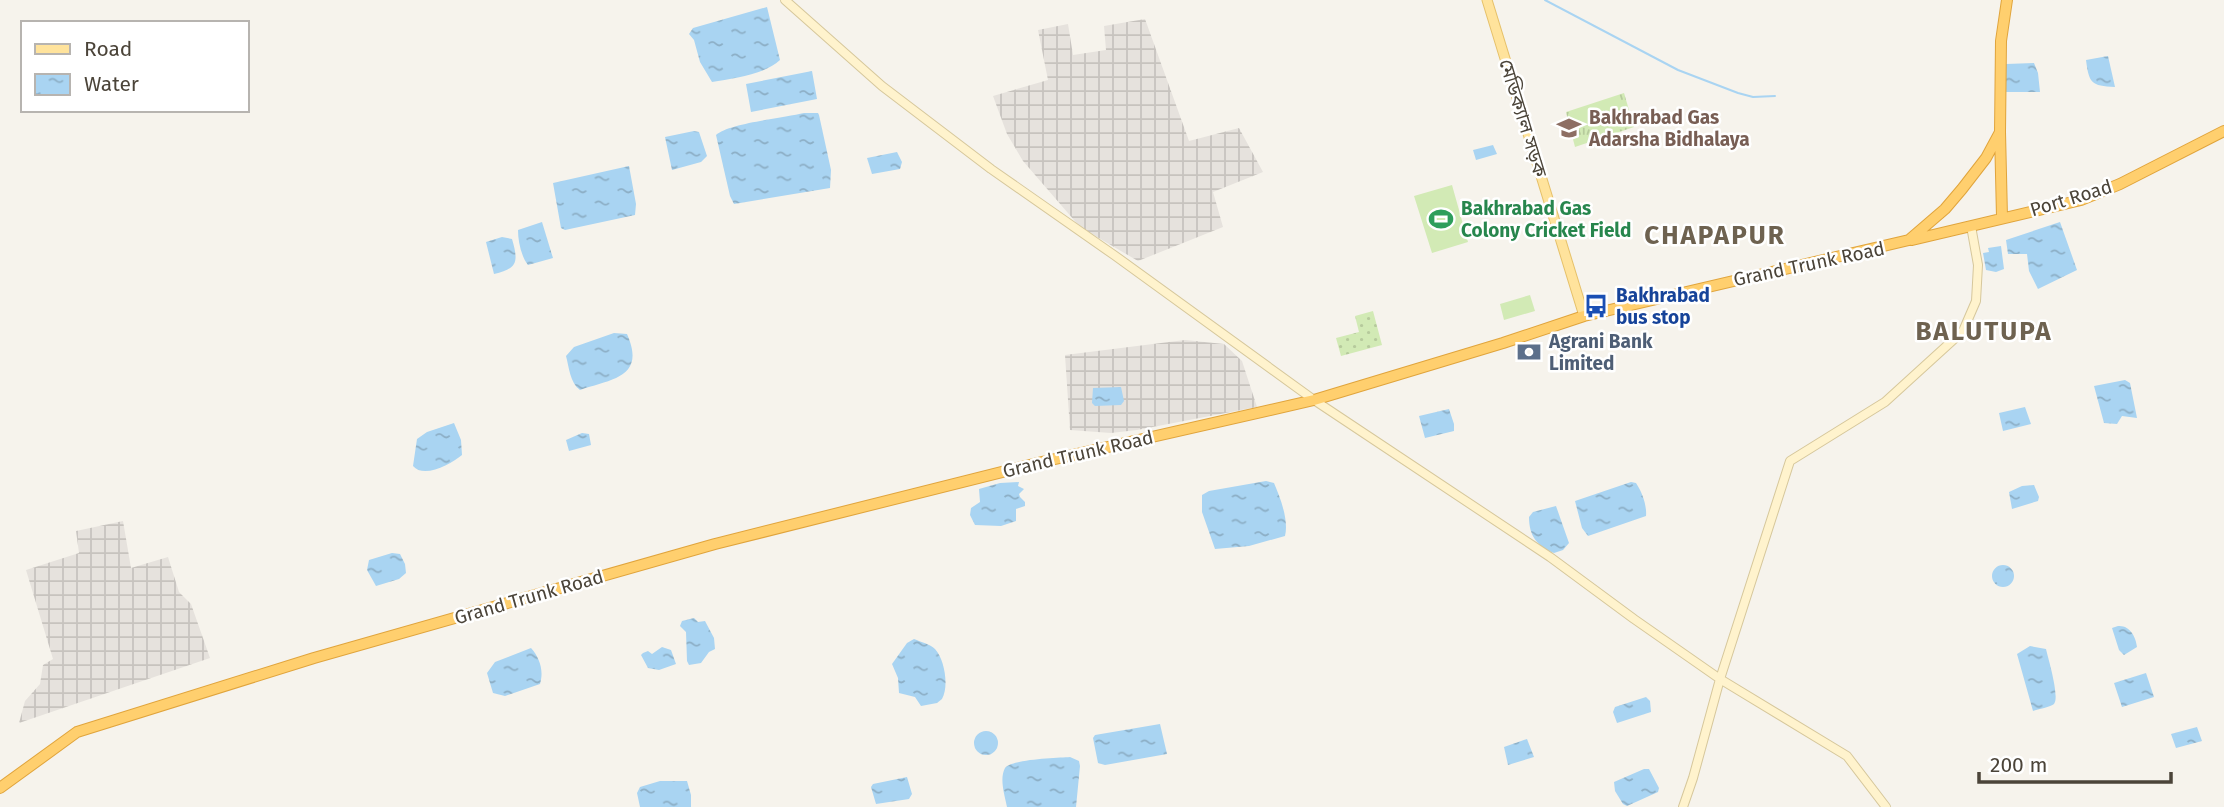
<svg xmlns="http://www.w3.org/2000/svg" width="2224" height="807" viewBox="0 0 2224 807" font-family="'Fira Sans','Noto Sans Bengali',sans-serif">
<style>
.industrial{fill:url(#industrial-grid)}
.grass{fill:url(#grass-dots)}
.park{fill:url(#park-tufts)}
.pitch{fill:#d2eab5}
.water{fill:url(#water-ripples)}
.lines{fill:none;stroke-linecap:round;stroke-linejoin:round}
.stream{stroke:#a9d4f2;stroke-width:2}
.secondary-casing{stroke:#d6c79b;stroke-width:10}
.primary-casing{stroke:#e6c16a;stroke-width:11}
.highway-casing{stroke:#e0a43c;stroke-width:12}
.secondary{stroke:#fff3cd;stroke-width:8}
.primary{stroke:#ffe39c;stroke-width:9}
.highway{stroke:#ffcf6e;stroke-width:10}
.labels{text-anchor:middle;dominant-baseline:central;stroke-width:5;stroke-linejoin:round;paint-order:stroke}
.education-label{font-size:19px;font-weight:bold;fill:#785e54;stroke:#fff;text-anchor:start}
.street-label{font-size:19px;fill:#4b4439;stroke:#fff}
.leisure-label{font-size:19px;font-weight:bold;fill:#27864d;stroke:#fff;text-anchor:start}
.transit-label{font-size:19px;font-weight:bold;fill:#164399;stroke:#fff;text-anchor:start}
.service-label{font-size:19px;font-weight:bold;fill:#4e5e75;stroke:#fff;text-anchor:start}
.district-label{font-size:26px;font-weight:bold;letter-spacing:2px;fill:#6e6250;stroke:#fff}
</style>
<defs>
<pattern id="industrial-grid" width="8" height="8" patternUnits="userSpaceOnUse" patternTransform="scale(1.75)"><rect width="8" height="8" fill="#e6e2dd"/><path d="M0 4h8M4 0v8" fill="none" stroke="#c7c3be"/></pattern>
<pattern id="grass-dots" width="8" height="8" patternUnits="userSpaceOnUse" patternTransform="scale(1.75)"><rect width="8" height="8" fill="#d2eab5"/><path d="M2 2h.1M6 6h.1" fill="none" stroke="#b6ca9c" stroke-width="1.8" stroke-linecap="round"/></pattern>
<pattern id="park-tufts" width="24" height="20" patternUnits="userSpaceOnUse" patternTransform="scale(1.75)"><rect width="24" height="20" fill="#d2eab5"/><path d="M3 7l-1-3M5 7V3M7 7l1-3M15 17l-1-3M17 17v-4M19 17l1-3" fill="none" stroke="#b6ca9c"/></pattern>
<pattern id="water-ripples" width="26" height="14" patternUnits="userSpaceOnUse" patternTransform="scale(1.75)"><rect width="26" height="14" fill="#a9d4f2"/><path d="M2 4q2-2 4 0t4 0M15 11q2-2 4 0t4 0" fill="none" stroke="#8caec5"/></pattern>
</defs>
<rect width="100%" height="100%" fill="#f6f3ec"/>
<path class="industrial" d="M1145 19 1189 141 1239 128 1263 172 1213 192 1223 227 1138 261 1080 227 1023 161 1007 134 993 96 1048 80 1038 30 1068 24 1073 55 1106 50 1104 26Z
M1185 340 1224 344 1242 361 1257 407 1137 430 1111 433 1070 430 1065 355Z
M123 521 131 568 168 557 179 592 191 604 210 658 19 723 25 701 40 684 43 665 53 659 26 570 79 553 76 531Z"/>
<path class="grass" d="M1373 311 1382 345 1341 356 1336 338 1359 332 1355 316Z"/>
<path class="park" d="M1624 93 1634 127 1575 147 1566 112Z"/>
<path class="pitch" d="M1452 185 1468 242 1432 253 1414 196Z
M1530 295 1535 311 1504 320 1500 304Z"/>
<path class="water" d="M767 7 780 60C764 75 734 78 712 82L700 62 694 40 689 34 693 28Z
M2108 56 2115 87C2091 86 2089 83 2086 60Z
M2034 63 2038 73 2040 92H2004L2006 64Z
M812 71 817 99 751 112 746 84Z
M804 113H818L819 115 831 170 830 188 734 204 730 196 716 135C729 123 784 118 804 113Z
M694 131 699 132 707 156 701 162 672 170 665 137Z
M1493 145 1497 154 1476 160 1473 150Z
M897 152 902 162 900 169 872 174 867 158Z
M629 166 636 204 635 215 565 230 561 228 553 183Z
M542 222 553 258 528 265C521 256 518 241 518 230Z
M2060 222 2077 270 2038 289 2029 271 2027 254H2008L2006 240Z
M502 237 512 239C519 263 517 268 494 274L486 242Z
M2001 246 2004 269 1996 272 1986 270 1983 253 1989 252 1988 248Z
M614 333 627 334C646 377 613 379 580 390 570 383 569 367 566 356L574 347Z
M2125 380 2130 383 2137 418 2122 416 2117 424 2104 423 2094 386Z
M1121 387 1124 401 1121 405 1095 406 1092 403 1093 388Z
M2025 407 2031 424 2003 431 1999 413Z
M1449 409 1454 424V431L1425 438 1419 416Z
M454 423 461 440 462 455C451 464 424 479 413 466L417 439 427 432Z
M582 433 589 434 591 445 569 451 566 440Z
M1266 481 1274 483C1280 497 1289 520 1285 536L1249 546 1215 549 1202 512V495L1209 491Z
M1019 482 1018 486 1024 489 1019 494 1020 497 1025 502V506L1016 509V521L1001 526 975 525 970 515 971 508 980 502 979 489 1000 483Z
M1631 482 1636 483C1642 492 1647 505 1646 516L1588 536 1582 528 1575 501Z
M2034 485 2039 497 2038 501 2012 509 2009 492 2022 486Z
M1556 506 1569 543 1563 550 1554 553C1537 546 1529 536 1529 517L1533 512Z
M392 553 400 554 405 564 406 573 399 579 376 586 367 570 369 560Z
M1992 576a11 11 0 1 1 22 0a11 11 0 1 1-22 0Z
M694 618 698 622 705 621 714 638 715 649 709 652 701 663 689 665 687 661 686 632 680 626 682 621Z
M2118 626C2130 625 2136 637 2137 647L2124 655 2119 650 2112 628Z
M914 639C921 642 930 644 935 649 945 660 949 687 942 699L937 703 921 706 915 697 899 693 898 678 892 664 907 643Z
M2030 646 2046 649C2048 658 2060 697 2054 704 2051 707 2038 709 2033 711L2017 654Z
M662 647 671 650 676 664 659 670 648 668 641 655 643 653 648 651 652 654Z
M531 648C540 658 544 671 540 684L505 696 493 693 487 673 495 662Z
M2146 673 2154 697 2122 707 2114 683Z
M1646 697 1650 701 1651 712 1617 723 1613 712 1615 707Z
M1160 724 1167 754 1105 765 1098 763 1093 738 1095 735Z
M2197 727 2202 741 2176 748 2171 734Z
M974 743a12 12 0 1 1 24 0a12 12 0 1 1-24 0Z
M1527 739 1534 757 1508 765 1504 747Z
M1070 757 1079 761 1080 766 1076 807H1007C1005 796 999 779 1005 768 1011 759 1058 758 1070 757Z
M1644 769H1649L1659 788 1658 792 1627 806 1623 804 1615 791 1614 782Z
M907 777 912 794 909 799 876 804 871 787 873 784Z
M660 781H687L691 795V807H640L637 793 640 787Z"/>
<g class="lines">
<path class="stream" d="M1545 0 1678 70 1738 93 1753 97 1775 96"/>
<g class="secondary-casing">
<path id="secondary" d="M785 0 882 86 991 169 1114 255 1314 400 1550 557 1634 619 1720 679 1847 756 1886 807
M1683 807 1693 778 1720 679 1790 461 1885 402 1963 331 1976 301 1978 265 1971 226"/>
</g>
<g class="primary-casing">
<path id="primary" d="M1487 0 1584 316"/>
</g>
<g class="highway-casing">
<path id="highway" d="M2000 132 2002 217
M1912 240 2081 200 2120 184 2224 131
M0 788 77 732 314 658 715 544 1042 462 1314 400 1503 343 1584 316 1909 240 1945 209 1962 189 1986 158 2000 132 2001 41 2007 0"/>
</g>
<use href="#secondary" class="secondary"/>
<use href="#primary" class="primary"/>
<use href="#highway" class="highway"/>
</g>
<defs>
<g id="school-bare" transform="scale(1.89)"><path d="M0-5L7-2L0 1L-7-2ZM-4 1L0 2.5L4 1V4Q0 6-4 4Z" fill="#8d6e63" stroke="#fff" stroke-width="2.5" paint-order="stroke"/></g>
<g id="stadium-bare" transform="scale(1.89)"><path d="M0-5a6.5 5 0 1 0 0 10a6.5 5 0 1 0 0-10ZM-3.5-1.8h7v3.6h-7Z" fill="#2e9e5b" stroke="#fff" stroke-width="2.5" paint-order="stroke"/></g>
<g id="bus-bare" transform="scale(1.89)"><path d="M-5-6H5V4H4V6H2V4H-2V6H-4V4H-5ZM-3.5-4V0h7V-4ZM-3.5 1.2v1.5H-2V1.2ZM2 1.2v1.5H3.5V1.2Z" fill="#1a4fb4" stroke="#fff" stroke-width="2.5" paint-order="stroke"/></g>
<g id="bank-bare" transform="scale(1.89)"><path d="M-6-4H6V4H-6ZM0-2.3a2.3 2.3 0 1 0 0 4.6a2.3 2.3 0 1 0 0-4.6Z" fill="#5c6f8a" stroke="#fff" stroke-width="2.5" paint-order="stroke"/></g>
</defs>
<g fill-rule="evenodd">
<use href="#school-bare" x="1569" y="128"/>
<use href="#stadium-bare" x="1441" y="219"/>
<use href="#bus-bare" x="1596" y="306"/>
<use href="#bank-bare" x="1529" y="352"/>
</g>
<g class="labels">
<g class="education-label">
<text x="1589" y="117">Bakhrabad Gas<tspan x="1589" dy="22">Adarsha Bidhalaya</tspan></text>
</g>
<g class="street-label">
<text transform="translate(1523 118) rotate(73)">মেডিক্যাল সড়ক</text>
<text transform="translate(2071 198) rotate(-17)">Port Road</text>
<text transform="translate(1809 264) rotate(-12)">Grand Trunk Road</text>
<text transform="translate(1078 454) rotate(-13)">Grand Trunk Road</text>
<text transform="translate(529 597) rotate(-16)">Grand Trunk Road</text>
</g>
<g class="leisure-label">
<text x="1461" y="208">Bakhrabad Gas<tspan x="1461" dy="22">Colony Cricket Field</tspan></text>
</g>
<g class="transit-label">
<text x="1616" y="295">Bakhrabad<tspan x="1616" dy="22">bus stop</tspan></text>
</g>
<g class="service-label">
<text x="1549" y="341">Agrani Bank<tspan x="1549" dy="22">Limited</tspan></text>
</g>
<g class="district-label">
<text x="1715" y="235">CHAPAPUR</text>
<text x="1984" y="331">BALUTUPA</text>
</g>
</g>
<rect x="21" y="21" width="228" height="91" fill="#ffffff" stroke="#b7b4b0" stroke-width="2"/>
<rect x="35" y="44" width="35" height="10" fill="#ffe39c" stroke="#b7b4b0" stroke-width="2"/>
<text x="84" y="56" font-size="21" fill="#4b4439">Road</text>
<rect x="35" y="74" width="35" height="21" fill="url(#water-ripples)" stroke="#b7b4b0" stroke-width="2"/>
<text x="84" y="91" font-size="21" fill="#4b4439">Water</text>
<path d="M1979 772v10h192v-10" fill="none" stroke="#4b4439" stroke-width="3.5"/>
<text x="1990" y="772" font-size="21" fill="#4b4439" stroke="#ffffff" stroke-width="5" paint-order="stroke">200 m</text>
</svg>
